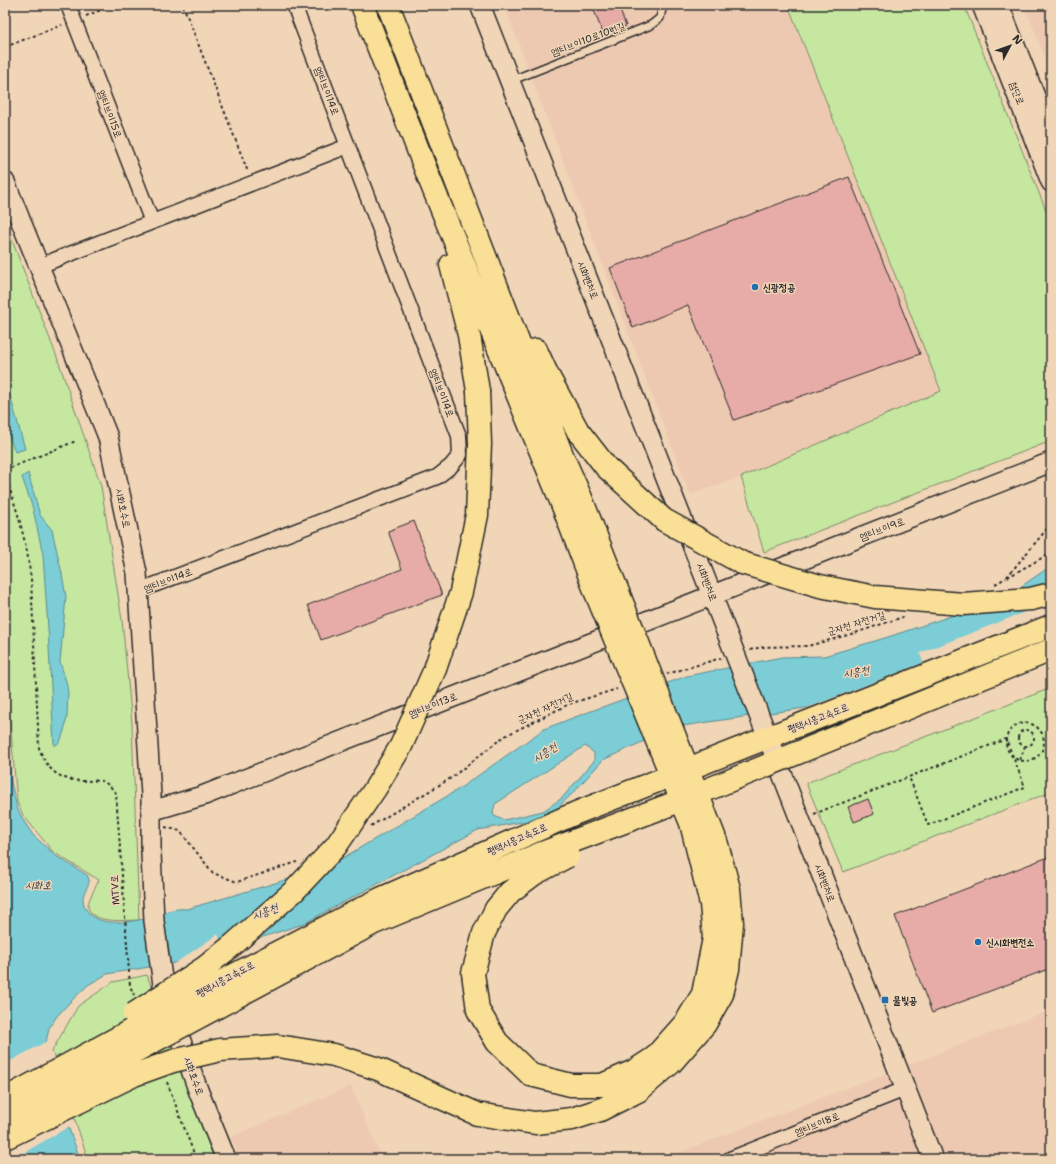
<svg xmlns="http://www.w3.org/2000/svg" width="1056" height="1164" viewBox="0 0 1056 1164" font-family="'Shantell Sans','Poor Story',sans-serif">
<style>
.built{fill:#eec9b2}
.green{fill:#c6e7a0;stroke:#788966}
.water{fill:#7ccdd5;stroke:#5c8c91;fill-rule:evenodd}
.pier{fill:#f1d5b7}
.building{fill:#e7aca7;stroke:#2b2b2b}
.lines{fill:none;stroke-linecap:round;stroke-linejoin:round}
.lane-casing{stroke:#2b2b2b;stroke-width:10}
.street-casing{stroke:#2b2b2b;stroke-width:17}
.secondary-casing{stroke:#2b2b2b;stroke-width:22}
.highway-casing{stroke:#2b2b2b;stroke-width:25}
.path{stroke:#2b2b2b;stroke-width:2;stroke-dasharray:3 3;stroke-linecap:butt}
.lane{stroke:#f1d5b7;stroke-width:7}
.street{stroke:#f1d5b7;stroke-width:14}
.secondary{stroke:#f1d5b7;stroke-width:19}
.highway{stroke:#fadf96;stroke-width:22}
.secondary-bridge-casing{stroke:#2b2b2b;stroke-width:22;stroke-linecap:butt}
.highway-bridge-casing{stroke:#2b2b2b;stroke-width:25;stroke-linecap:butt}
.secondary-bridge{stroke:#f1d5b7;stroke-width:19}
.highway-bridge{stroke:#fadf96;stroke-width:22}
.poi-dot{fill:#1f6fb2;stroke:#f1d5b7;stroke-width:1.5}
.labels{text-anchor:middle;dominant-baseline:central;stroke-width:3;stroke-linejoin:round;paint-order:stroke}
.street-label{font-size:10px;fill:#2b2b2b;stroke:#f1d5b7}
.poi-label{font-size:10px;font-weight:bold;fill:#2b2b2b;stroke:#f1d5b7;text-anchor:start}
.water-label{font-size:11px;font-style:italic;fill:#374344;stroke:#f1d5b7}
</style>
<rect width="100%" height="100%" fill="#f1d5b7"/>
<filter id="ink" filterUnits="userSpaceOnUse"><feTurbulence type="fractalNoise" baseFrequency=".025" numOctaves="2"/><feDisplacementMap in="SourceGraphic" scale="8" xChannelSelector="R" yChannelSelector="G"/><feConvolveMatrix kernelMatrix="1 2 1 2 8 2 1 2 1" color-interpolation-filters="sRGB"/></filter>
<g filter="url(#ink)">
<path class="built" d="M504 5H788L941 391 741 477 690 495Z
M1024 5H1051V73Z
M1051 1010V1159H662Z
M351 1086 382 1159H240L231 1137Z"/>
<path class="green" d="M788 5H964L1051 223V441L764 552 741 477 941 391Z
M5 222 58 360 101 486 122 620 132 724 139 920C127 920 90 925 88 906 88 900 96 886 99 880L53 852 23 815 17 802 5 660Z
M1051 688V792L843 872 806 783Z
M147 975 214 1159H88L52 1051 78 1006 113 982Z"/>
<path class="water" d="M5 377 25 449 15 452 5 426Z
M28 473 40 515 52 530 62 574 66 597 60 662 66 681 68 692 67 717 64 731 60 742 54 746 48 628 43 555 33 509 22 477Z
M1051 566V622L866 699 675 727 603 760 573 793 554 811 533 820 478 830 303 924 192 960 107 974 88 985 70 1002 57 1016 49 1028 46 1042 45 1054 56 1093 80 1159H5V695L11 782 17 808 25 823 33 835 56 856 87 875C95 887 76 891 86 909 95 926 123 923 139 920 155 917 170 907 187 909L326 868 459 789 544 729 575 717 687 676 782 657 824 656 885 638 954 615 1007 596ZM585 746 594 753V761L562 798 543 811 504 820 494 816 493 812 495 804Z"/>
<path class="pier" d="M1051 584V624L867 701 799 711 923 663 920 653 1048 603Z
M218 934 225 952 192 962 171 966Z
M49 1040 47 1054 48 1063 70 1126 13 1159H5V1064Z"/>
<path class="building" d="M592 5H618L626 26 603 34Z
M849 177 920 354 734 420 688 305 633 328 610 268Z
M414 521 442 595 321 640 308 605 402 569 388 531Z
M868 799 874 814 854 822 848 807Z
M1051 856V968L932 1013 895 916Z"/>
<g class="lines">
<g class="lane-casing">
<path id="lane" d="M510 81 651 25 660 18 663 5"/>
</g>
<g class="street-casing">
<path id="street" d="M68 5 152 222
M39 266 348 146
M138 591 437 477 451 466 460 455 459 436 294 5
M730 1159 905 1089"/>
</g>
<g class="secondary-casing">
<path id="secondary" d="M480 5 726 631
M982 5 1051 182
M999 5 1051 137
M5 182 108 437 137 573 151 795V853L154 921 164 992 198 1090 226 1159
M777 761 933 1159
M151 811 202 796 1051 462"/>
</g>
<g class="highway-casing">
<path id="highway" d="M362 5 429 178 563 506
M388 5 562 455 581 498
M451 265 469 335 478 391
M536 350 548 376 578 431"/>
</g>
<path class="path" d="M183 5 248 172
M86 16 113 5
M5 47 62 25
M5 470 76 441
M5 474 19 518 27 551 31 579 39 748C48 772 60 781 86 781 91 781 97 780 102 781 108 784 112 788 116 793L130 986 134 995
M1051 524 1006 578 1051 553
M995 584 1006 578
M750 650 761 647 808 646 855 633 903 617
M667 674 721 658
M1006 742a19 19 0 1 1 38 0a19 19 0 1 1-38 0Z
M1018 738a8 8 0 1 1 16 0a8 8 0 1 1-16 0Z
M1020 760 1025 746
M814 814 1006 739 1025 787 928 825 909 777
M371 826 451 778 503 737 569 704 617 689
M165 827 180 831 213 873 237 882 297 862
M167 1082 196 1159"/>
<use href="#lane" class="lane"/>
<use href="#street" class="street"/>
<use href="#secondary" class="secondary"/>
<use href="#highway" class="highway"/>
<g class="secondary-bridge-casing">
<path id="secondary-bridge" d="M726 631 777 761"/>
</g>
<g class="highway-bridge-casing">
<path id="highway-bridge" d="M578 431 606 467 664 520 742 563 820 586 875 597 963 604 1031 599 1051 594
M563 506 596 593 691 823 711 904 714 938 703 994 686 1022 654 1058 634 1071 602 1085H571L531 1075 497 1042 478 1010 473 973 484 933 496 909 510 892 534 874 568 856
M134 1014 204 968 234 944 294 891 336 846 375 789 401 746 435 669 461 592 477 515 480 444 478 391
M5 1099 211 987 380 899 576 813 1051 626
M5 1121 374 923 542 853 677 802 1051 650
M5 1138 134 1075 173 1061 220 1050 278 1046 334 1055 378 1069 477 1114 535 1123 572 1119 600 1110 638 1091 671 1063 705 1024 722 994 728 969 732 923 729 889 716 841 581 498"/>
</g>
<use href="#secondary-bridge" class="secondary-bridge"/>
<use href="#highway-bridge" class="highway-bridge"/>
</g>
</g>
<g class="poi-dot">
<circle cx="755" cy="287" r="4"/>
<circle cx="978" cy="942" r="4"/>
<rect x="881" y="996" width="8" height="8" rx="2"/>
</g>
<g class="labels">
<g class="street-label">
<text transform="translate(588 39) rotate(-21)">엠티브이10로10번길</text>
<text transform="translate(327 91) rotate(69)">엠티브이14로</text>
<text transform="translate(1017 93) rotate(69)">첨단로</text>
<text transform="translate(110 114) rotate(69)">엠티브이15로</text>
<text transform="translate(588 280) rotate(68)">시화벤처로</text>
<text transform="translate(442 393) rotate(69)">엠티브이14로</text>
<text transform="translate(123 508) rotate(78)">시화호수로</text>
<text transform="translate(882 529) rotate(-21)">엠티브이9로</text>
<text transform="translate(168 580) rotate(-21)">엠티브이14로</text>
<text transform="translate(707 582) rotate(69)">시화벤처로</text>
<text transform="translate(856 623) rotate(-17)">군자천 자전거길</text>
<text transform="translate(433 705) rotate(-22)">엠티브이13로</text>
<text transform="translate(545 708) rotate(-25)">군자천 자전거길</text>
<text transform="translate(818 718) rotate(-21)">평택시흥고속도로</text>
<text transform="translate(517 839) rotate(-24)">평택시흥고속도로</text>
<text transform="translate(825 883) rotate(69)">시화벤처로</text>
<text transform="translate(115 890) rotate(-94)">MTV로</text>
<text transform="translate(225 979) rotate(-28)">평택시흥고속도로</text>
<text transform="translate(194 1076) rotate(70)">시화호수로</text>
<text transform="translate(817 1124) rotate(-22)">엠티브이8로</text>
</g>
<g class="poi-label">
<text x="763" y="287">신광정공</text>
<text x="986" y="942">신시화변전소</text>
<text x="893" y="1000">물빛공</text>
</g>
<g class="water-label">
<text transform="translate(856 672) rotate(-9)">시흥천</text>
<text transform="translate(545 753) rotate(-32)">시흥천</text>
<text x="38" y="885">시화호</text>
<text transform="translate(265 912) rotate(-21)">시흥천</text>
</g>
</g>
<rect width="1056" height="1164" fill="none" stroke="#f1d5b7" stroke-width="20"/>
<rect x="10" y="10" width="1036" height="1144" fill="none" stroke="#2b2b2b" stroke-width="1.5" filter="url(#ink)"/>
<g transform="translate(1010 46) rotate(49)" stroke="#f1d5b7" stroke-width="3" paint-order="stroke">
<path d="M0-3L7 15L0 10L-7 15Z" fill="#2b2b2b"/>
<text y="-6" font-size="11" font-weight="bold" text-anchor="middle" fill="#2b2b2b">N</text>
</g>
</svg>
